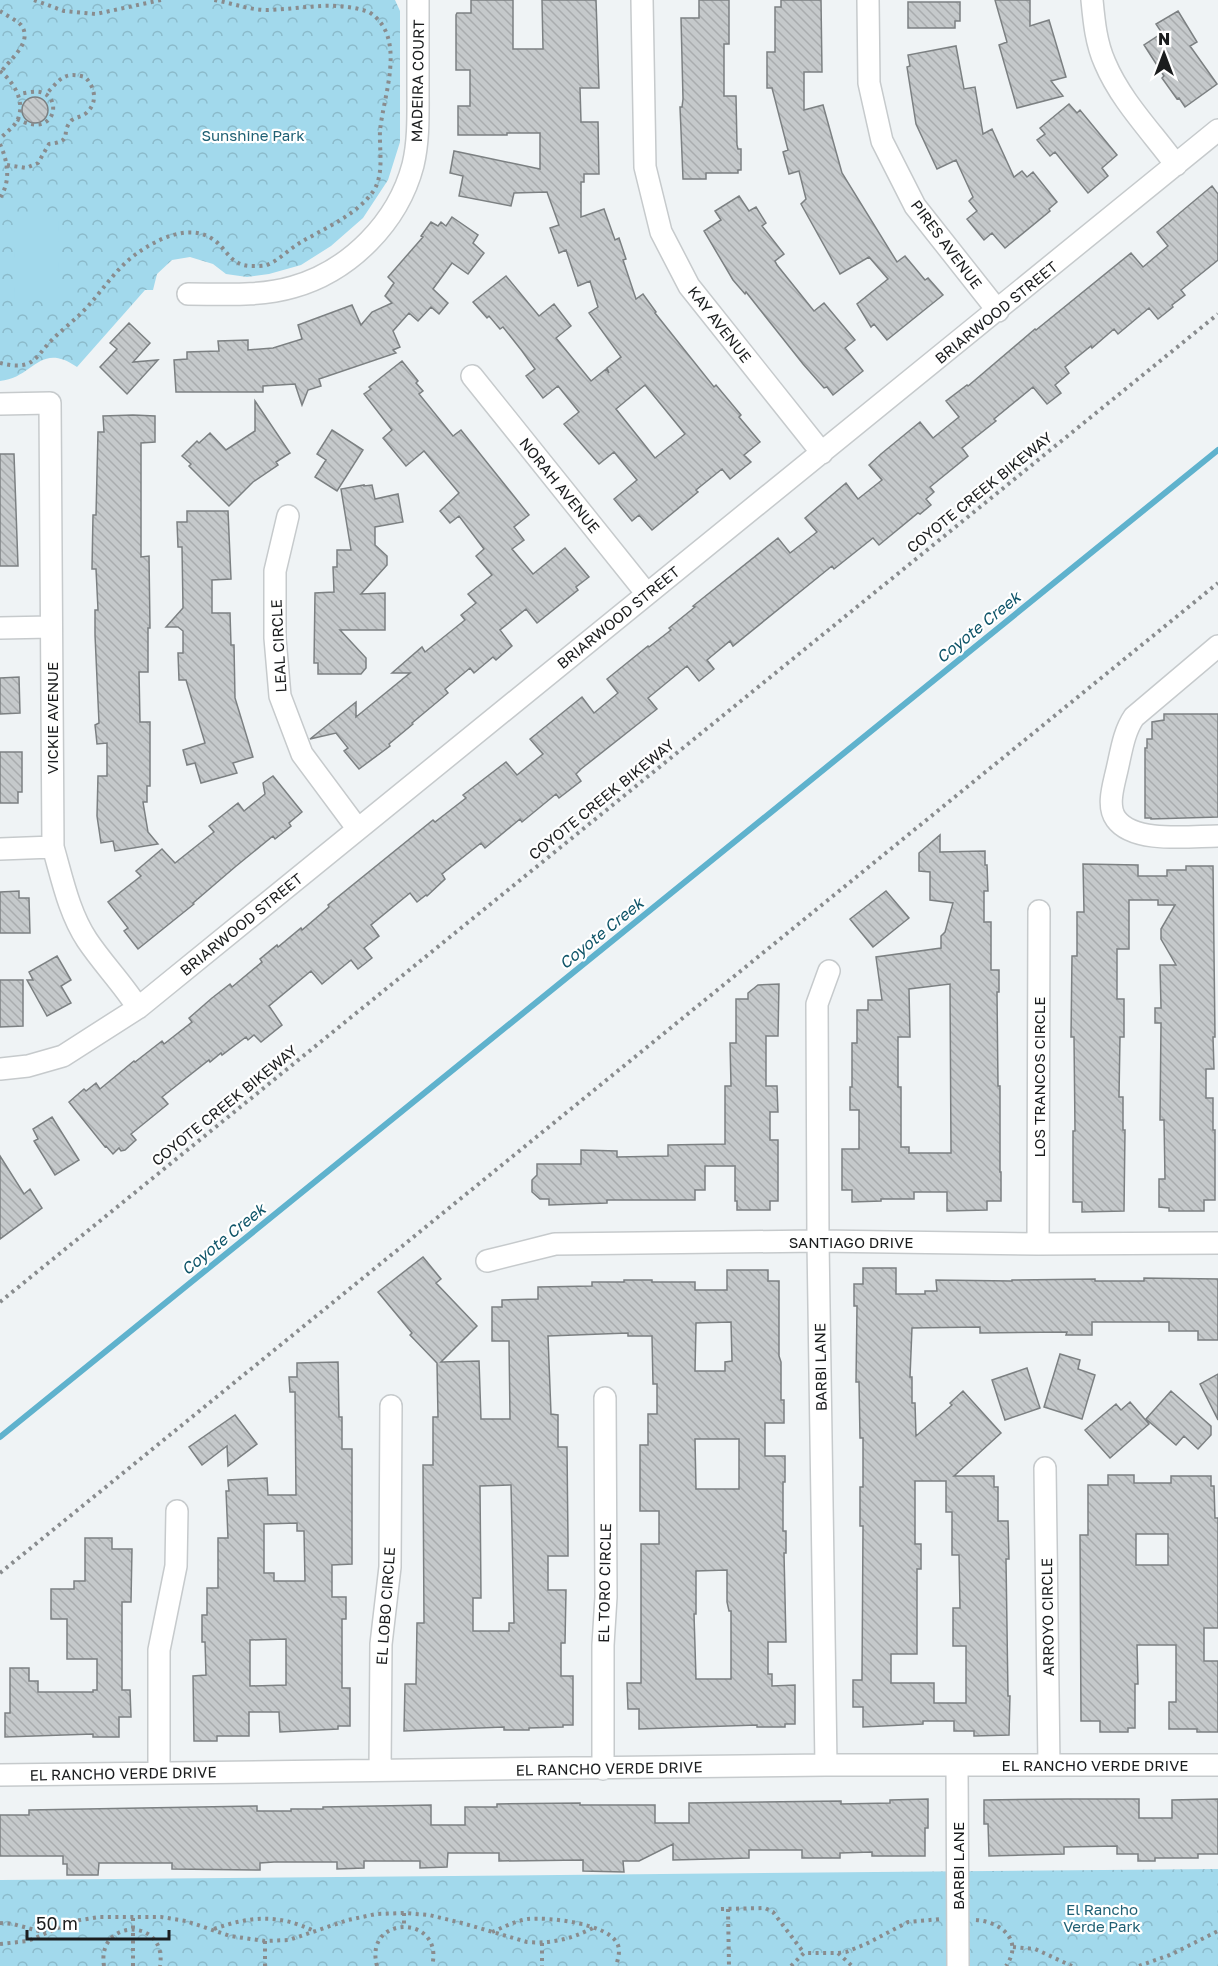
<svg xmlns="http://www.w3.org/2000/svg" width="1218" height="1966" viewBox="0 0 1218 1966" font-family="'Golos Text',sans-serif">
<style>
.park{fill:url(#park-crowns)}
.pitch{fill:#a2d9ec}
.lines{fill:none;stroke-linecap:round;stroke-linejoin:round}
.stream{stroke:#5fb2cd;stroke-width:6}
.building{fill:url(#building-back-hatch);stroke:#7c8082;stroke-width:1.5;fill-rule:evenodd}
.street-casing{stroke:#c6cacc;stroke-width:24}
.path{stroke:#898c8e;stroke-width:4;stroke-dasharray:3 4.5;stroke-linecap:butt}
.street{stroke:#fff;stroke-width:21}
.labels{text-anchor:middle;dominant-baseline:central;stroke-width:4.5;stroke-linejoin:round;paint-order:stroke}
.street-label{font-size:15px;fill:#1b1d1e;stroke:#fff}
.park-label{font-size:15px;fill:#1f6074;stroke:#fff}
.water-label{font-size:16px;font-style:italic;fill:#0e5468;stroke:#fff}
</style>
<defs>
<pattern id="park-crowns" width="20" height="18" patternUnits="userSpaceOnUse" patternTransform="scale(1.5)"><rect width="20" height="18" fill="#a2d9ec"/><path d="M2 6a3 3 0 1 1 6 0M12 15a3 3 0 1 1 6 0" fill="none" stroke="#8bbaca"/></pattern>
<pattern id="building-back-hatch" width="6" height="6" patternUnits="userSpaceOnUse" patternTransform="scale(1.5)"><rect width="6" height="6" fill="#c5c9cb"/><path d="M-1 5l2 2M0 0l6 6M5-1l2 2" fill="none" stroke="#a9acae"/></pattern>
</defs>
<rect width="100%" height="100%" fill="#eff3f5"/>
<path class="park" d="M0 0H395L400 11V142L388 180 363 218 331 246 301 265 269 274 247 277 226 274 213 264 190 257 172 260 157 274 153 290H145L77 367C39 341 34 378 0 381Z
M1218 1869V1966H0V1880Z"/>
<path class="pitch" d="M14 219H58L59 300H15Z"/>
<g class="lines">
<path class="stream" d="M0 1437 1218 450"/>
</g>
<path class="building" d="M471 0H513V49H543L542 0H596L599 88H580L581 122H598L599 174H584V182H581V217L604 209 615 240 619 238 626 259 623 260 636 299 643 294 656 312 655 313 714 387 716 385 741 415 739 417 760 442 744 455 751 462 730 479 722 469 696 490 698 492 652 530 639 515 632 521 614 499 637 480 614 452 599 464 564 424 579 412 558 386 543 398 526 376 535 369 522 351 503 327 500 329 489 316 487 318 473 302 506 276 539 316 554 304 571 326 556 338 591 381 606 369 609 373 607 368 621 357 589 313 598 307 590 281 578 286 566 250 559 253 550 228 559 225 547 192 514 193 511 206 459 196 463 176 450 173 454 151 540 169V133H507V135H458V106H470V70H456V15L457 13H471ZM645 385 685 434 655 458 616 409Z
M699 0H729V44H724V96H736L737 145 738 149H741V170H738V173H706V179H683L680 107H682L683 99 681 18H699Z
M781 0H821L822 72H804V110L823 105 842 173 897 262 905 256 925 280 928 278 943 295 887 340 874 324 871 327 857 304 888 279 869 257 840 274 801 204 806 199 799 171 789 174 783 152 788 150 772 88H767V52H775V7H781Z
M995 0H1030V26L1049 20 1066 77 1051 81 1063 96 1017 108 999 45 1007 42Z
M908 2H960V21H955V28H908Z
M1178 11 1197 42 1190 46 1217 84 1185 107 1179 98 1177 99 1162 78 1164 76 1144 45 1162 33 1156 24Z
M956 46 964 89 975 87 983 134 992 129 1014 177 1022 171 1027 177 1033 172 1057 202 1049 209 1050 211 1005 248 992 233 984 240 967 219 977 211 969 201 973 197 956 160 937 169 916 124 907 67 910 66 908 55Z
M22 110a13 13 0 1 1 26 0a13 13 0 1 1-26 0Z
M1069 104 1077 113 1080 110 1117 155 1102 168 1108 176 1088 193 1055 152 1050 156 1037 140 1045 134 1040 128Z
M1212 186 1218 194V260L1181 290 1185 295 1172 305 1173 307 1158 319 1149 308 1118 334 1114 329 1092 348 1091 346 1065 367 1069 373 1055 385 1061 393 1047 404 1033 387 994 419 996 421 962 448 968 456 930 487 934 492 926 499 931 505 920 514 918 513 879 545 873 538 834 569 832 566 733 646 730 641 707 660 714 669 699 681 687 666 648 698 657 709 581 769 576 774 581 781 559 798 556 794 522 822 520 819 485 848 481 843 442 874 445 879 427 896 426 895 417 902 410 893 371 925 379 936 364 948 372 958 358 969 351 960 322 984 311 971 269 1006 282 1025 261 1042 254 1035 248 1040 246 1037 222 1055 221 1053 210 1062 209 1060 162 1097 168 1104 131 1134 136 1140 125 1150 121 1151 119 1148 113 1154 106 1146 105 1147 69 1102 84 1089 86 1091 96 1083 100 1089 134 1061 135 1062 162 1041 164 1044 192 1022 189 1018 212 998 230 984 232 987 262 962 260 959 277 945 278 947 301 928 302 930 329 907 328 905 433 820 435 822 466 798 463 795 506 762 517 775 543 754 530 739 582 697 594 713 618 693 607 679 648 646 649 647 671 630 669 628 695 607 693 606 778 538 790 553 817 532 805 518 846 483 858 499 882 480 869 465 881 454 920 422 933 438 959 417 946 401 967 385 968 386 1035 329 1036 330 1131 253 1143 267 1168 246 1157 232Z
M739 196 749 211 756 207 766 223 762 226 784 254 775 261 777 265 814 311 824 303 855 340 845 348 863 371 833 395 827 387 824 388 803 364 746 292 745 294 733 280 704 231 721 220 715 211Z
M452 217 478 235 473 243 484 253 468 274 452 263 433 289 448 303 439 314 431 307 418 321 409 313 393 331 400 347 393 350 396 353 319 379 321 386 308 390 302 405 295 384 263 386V392H176L174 360 187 359V352L219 351 218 341 248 340V350L273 348 302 339 298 325 352 305 361 325 372 312 392 303 385 296 394 283 388 277 423 237 421 236 431 222 438 226 441 222 446 226Z
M129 323 150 343 133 362 158 360 127 394 100 367 117 349 110 343Z
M402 361 418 381 416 383 423 391 419 394 453 436 461 430 529 515 514 527 524 540 512 549 533 574 565 548 589 577 576 587 578 590 537 623 526 609 500 630 512 646 496 660 493 657 474 673 470 668 445 689 448 693 412 723 413 724 389 744 390 746 359 769 344 751 348 748 336 733 310 739 356 702V717L410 673H392L422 647 425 652 465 620 461 615 476 603 468 594 492 575 476 556 484 549 459 516 450 523 440 511 459 493 424 451 406 466 383 438 392 430 364 394 371 389 369 387Z
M255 401 290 453 276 462 278 465 253 482 229 506 189 466 191 464 182 456 197 441 199 443 210 433 226 450 255 431Z
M133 415 155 416V442L141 443V557L149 556 150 628H148V672H139L140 722H150V786H147V802H143L148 832 158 844 115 851 113 841 101 843 97 816 98 776H107V743L97 744 96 734 95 725 99 723 95 635V610H98L96 569H92L93 515H96L98 432H104L103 416Z
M332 430 363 450 337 491 315 477 326 460 317 454Z
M0 454H14L18 566H0Z
M364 485V486L372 485 375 499 398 494 403 522 375 527V545L387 556V565L361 594 385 593V630H340L366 658V668L361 674H318V663H314L315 593 334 592 333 567H337V550H351L341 489Z
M187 511H228L231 579 212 580V613H230L231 645H234L235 698 253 757 233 763 237 773 201 783 195 763 187 765 183 750 205 743 186 680H179L178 653H183V631L178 627H166L183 608 182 547H178L177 522H187Z
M19 677 20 713 0 714V678Z
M1164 714H1218V817L1151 819V818H1145V748H1147V739H1152V722L1164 720Z
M0 752H22V792H18V803H0Z
M273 776 302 812 289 823 291 826 275 839 273 836 235 867 193 903 194 904 138 949 124 931 128 928 108 902 141 876 136 871 162 849 175 863 214 832 209 826 238 803 244 811 265 794 263 783Z
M940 835V852L985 851V865H987L988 891H984V922H991V970H999V992H997L998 1086H1000V1172H1001V1201H987V1210L947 1211V1192H914V1199H881V1201L852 1202V1190H842V1149H859V1110H850V1087H852V1043H857V1010H868V1000H882L876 957 941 948V936L945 932 953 903 930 900V872L919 871V853ZM950 984 951 1153H909V1147H901V1087H898V1037H910L909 989Z
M1083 864 1138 865V876H1167V870H1186V866H1213L1215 1037H1213L1214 1069H1206V1098H1213V1130H1215V1200H1204V1211H1169V1208L1159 1207V1179H1165L1164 1120H1160L1161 1023H1155V1008H1161L1160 965H1176L1161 939V929L1175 905H1158V900H1129V949H1117V999H1124V1037H1120L1119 1097H1123V1130H1125L1124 1211 1082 1212V1202H1073V1131H1075L1074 1037H1071L1072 956H1077V912H1084Z
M19 891V898H29L30 933H0V892Z
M886 891 909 918 873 947 850 919Z
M57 956 71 980 61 986 71 1003 47 1016 27 980H33L29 972Z
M0 980H23V1026L0 1027Z
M779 984 778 1036H766V1086H777L778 1112H770V1140H778V1201H770V1210H737V1201H735V1166H705V1190H695V1200H607V1203L549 1205V1199H540L532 1192V1180L537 1175V1164H581V1150L617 1151V1157L668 1156V1145L725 1144V1086H731L730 1043H736V999H748V993L758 985Z
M52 1117 79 1160 55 1175 34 1141 38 1139 33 1129Z
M0 1156 24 1194 30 1189 42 1208 0 1239Z
M423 1257 441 1279 436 1283 477 1326 441 1362 479 1361 481 1419H510L509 1341H492V1307H502V1300L538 1299V1287L592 1286V1282H624V1280H652V1282H695V1290H727V1270H768V1281H779V1356L781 1362V1400H784V1423H765V1456H785V1482H783V1531H786V1553H784L786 1642H768V1674H772V1686L795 1685V1724H785V1727H757V1725L639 1729V1709H628L627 1683H641V1544H659V1511H640V1445H648V1414H657V1384H653L652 1336H628V1333L548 1336 551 1414 558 1415V1447H567L568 1541V1556H548V1590H566L565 1643H561V1676H573V1725H563V1727L529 1728V1730H504V1727L404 1731 405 1684H416L417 1623H424L423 1465H433V1417H438L437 1363 410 1335 412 1333 378 1292ZM731 1322 732 1361 725 1362V1371H695L696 1323ZM695 1439H739V1489H696ZM511 1485 514 1623H509V1631H473V1598H481L480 1486ZM727 1570V1602L729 1611H731V1679H696L694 1614H696V1571Z
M863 1268H896V1294H925V1291H937L936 1280 1012 1281V1280L1095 1279V1281H1144V1278L1218 1279V1340H1198V1331H1169V1322H1092V1335H1066L1067 1332 980 1333V1327L912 1328 910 1377H912V1403H915L916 1436 952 1405 950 1403 963 1391 1001 1433 954 1476H994V1487H998V1521H1008L1009 1559H1006L1008 1696H1010L1009 1735 974 1736V1731H954V1721H923V1724L863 1727V1707H853V1680H862L863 1526H860V1487H863V1438H860L859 1382H856L857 1306H854V1284H863ZM915 1481H946V1512H952V1555H959L960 1608H953V1646H966V1703H934V1683H891V1654H917V1569H921V1544H915Z
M1060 1354 1080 1360 1078 1369 1095 1375 1082 1419 1044 1407Z
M338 1362 339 1417H342V1449H352V1564L332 1565V1597H346V1619H342V1688H350V1726H338V1729L280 1732 279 1712H249V1736H217V1741H194L193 1676 206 1675 205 1642H202V1615H207V1588H218V1538H228L226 1491H229L228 1480 267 1478 268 1495H296L295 1392H290L289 1377H297V1363ZM297 1523V1531H304L305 1581H274V1573H264V1524ZM286 1639V1685L250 1686V1640Z
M1027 1368 1040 1408 1005 1420 992 1380Z
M1218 1374V1420L1200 1384Z
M1171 1391 1211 1426V1435L1198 1449 1184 1436 1176 1445 1146 1419Z
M1130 1402 1149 1424 1110 1458 1085 1430 1116 1404 1121 1410Z
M235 1415 257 1444 228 1466 227 1446 202 1465 189 1447Z
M1108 1475H1134V1483H1171V1476H1211V1486H1214L1215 1518H1218V1628H1204V1661H1218V1732H1197V1729H1169V1702H1176V1645H1137L1138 1684H1135V1728H1128V1732H1100V1721H1081L1080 1535H1088V1485H1108ZM1136 1534H1168V1565H1136Z
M85 1538H112V1549H132L131 1602H122V1690H130L131 1717H119V1737H93V1734L5 1737V1713H10V1668H29V1681H38V1692H93V1690H97V1659H67V1619H51V1589H74V1581H85Z
M928 1799V1828H925V1856H872V1852L840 1853V1858H802V1850H749V1858L673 1860V1844L639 1861H623L624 1872 583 1871V1860L499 1861V1853H448L447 1867 420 1868V1861H364V1868L337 1869V1862H274L260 1863V1870L172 1869V1863H99L98 1875H67V1864H63V1856H0V1815H29V1810L257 1806V1811H291V1809H323V1807L431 1805V1825H465V1807H497V1804L580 1803V1805H655V1823H689V1803L841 1801V1804L890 1803V1800Z
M1067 1799H1139V1818H1172V1800L1218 1799V1854H1198V1858H1155V1861H1138V1854H1117V1846L1064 1847V1854L989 1856 988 1824H984V1800Z"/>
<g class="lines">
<g class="street-casing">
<path id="street" d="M642 0 645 167 661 232 689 286 822 453
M868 0 869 83 882 141 915 206 998 311
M1092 0C1094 21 1096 43 1105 63 1121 101 1152 132 1176 165
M188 294C222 294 259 297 293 287 350 271 398 222 413 165 419 140 418 113 418 87 418 58 418 29 418 0
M472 376 647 594
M0 404 50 403 53 847C62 878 69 913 87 940 103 964 123 984 138 1008
M288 516 275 571V638L280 696 302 754 357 828
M0 628 51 627
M1218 646 1134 717C1123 733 1121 754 1116 774 1113 787 1107 807 1116 819 1134 844 1191 836 1218 836
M0 849 53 847
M0 1069 28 1066 63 1056 138 1008 1218 130
M1038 1244 1039 911
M487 1261 555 1244 818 1241 1038 1244 1218 1243
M1045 1468 1049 1765
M826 1765 818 1241 817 1004 829 971
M957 1766 958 1966
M603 1769V1645L606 1597 605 1398
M380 1770 381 1644 390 1567 391 1406
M159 1773V1650L176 1566 177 1511
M0 1775 826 1765H1218"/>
</g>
<path class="path" d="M34 0 64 11 96 14 161 0
M0 11C6 15 16 20 21 25 34 42 9 60 1 72
M0 71C15 83 26 103 17 121 13 128 5 133 0 139
M17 119C55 139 62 99 43 93 36 90 26 93 19 94
M0 144C8 162 11 181 0 198
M7 165 26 168 38 163 49 144C75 141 59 133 72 120 76 117 81 117 85 114 98 104 96 88 85 77 63 71 60 80 46 94
M0 363C8 365 18 367 27 364 37 360 42 350 50 342 62 329 77 319 89 305 105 287 119 265 139 252 158 239 188 224 211 238 228 248 229 267 254 266 258 266 264 266 267 265 278 261 288 250 298 244 322 229 354 217 372 193 385 176 379 150 380 131 383 96 408 37 369 12 335 0 303 9 267 10 249 10 232 3 214 0
M0 1302 1218 314
M0 1573 1218 583
M721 1909 765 1908 773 1912 804 1953
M728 1909 729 1966
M404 1913V1926
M976 1920C1001 1922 1024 1940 1006 1966
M0 1923 13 1924 46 1933
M214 1929C250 1916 279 1914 314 1931
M492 1932C504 1927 515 1921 528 1919 548 1917 606 1923 617 1943 621 1950 618 1959 616 1966
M265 1941V1966
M542 1943V1966
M0 1944 28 1941 74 1921 99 1917H161L186 1921 230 1936 265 1941 289 1940 348 1920 376 1914 404 1913 429 1915 462 1923 527 1942C551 1944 571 1939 593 1928
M1013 1947 1035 1949 1072 1966
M838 1953 852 1966
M104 1966C96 1918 168 1917 160 1966
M133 1966V1916
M377 1966C363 1914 445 1914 432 1966
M791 1966 804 1953H838L846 1952 866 1944 908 1922 941 1919
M1139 1966 1170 1955 1218 1931"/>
<use href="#street" class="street"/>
</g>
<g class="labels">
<g class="street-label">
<text transform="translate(417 81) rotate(-89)">MADEIRA COURT</text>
<text transform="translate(947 244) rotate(53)">PIRES AVENUE</text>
<text transform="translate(996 312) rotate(-39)">BRIARWOOD STREET</text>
<text transform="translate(720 324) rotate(52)">KAY AVENUE</text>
<text transform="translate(560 485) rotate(51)">NORAH AVENUE</text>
<text transform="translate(979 492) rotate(-39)">COYOTE CREEK BIKEWAY</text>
<text transform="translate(618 617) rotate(-39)">BRIARWOOD STREET</text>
<text transform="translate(278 646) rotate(-93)">LEAL CIRCLE</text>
<text transform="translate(52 718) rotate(-90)">VICKIE AVENUE</text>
<text transform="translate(601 799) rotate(-39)">COYOTE CREEK BIKEWAY</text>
<text transform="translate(241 924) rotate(-39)">BRIARWOOD STREET</text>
<text transform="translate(1039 1077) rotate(-90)">LOS TRANCOS CIRCLE</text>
<text transform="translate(224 1105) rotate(-39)">COYOTE CREEK BIKEWAY</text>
<text x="851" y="1242">SANTIAGO DRIVE</text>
<text transform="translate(820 1367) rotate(-91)">BARBI LANE</text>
<text transform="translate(604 1583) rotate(-89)">EL TORO CIRCLE</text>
<text transform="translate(385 1606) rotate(-86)">EL LOBO CIRCLE</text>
<text transform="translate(1047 1617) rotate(-91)">ARROYO CIRCLE</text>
<text x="1095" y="1765">EL RANCHO VERDE DRIVE</text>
<text transform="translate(609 1768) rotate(-1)">EL RANCHO VERDE DRIVE</text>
<text transform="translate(123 1773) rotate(-1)">EL RANCHO VERDE DRIVE</text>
<text transform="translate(958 1866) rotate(-90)">BARBI LANE</text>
</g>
<g class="park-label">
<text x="253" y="135">Sunshine Park</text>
<text x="1102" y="1909">El Rancho<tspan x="1102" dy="17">Verde Park</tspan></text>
</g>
<g class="water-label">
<text transform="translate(978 627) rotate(-39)">Coyote Creek</text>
<text transform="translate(601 933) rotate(-39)">Coyote Creek</text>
<text transform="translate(223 1239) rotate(-39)">Coyote Creek</text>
</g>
</g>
<g transform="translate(1164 54)" stroke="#ffffff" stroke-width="4.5" paint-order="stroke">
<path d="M0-4.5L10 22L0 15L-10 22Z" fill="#1b1d1e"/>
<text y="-9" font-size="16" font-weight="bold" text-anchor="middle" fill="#1b1d1e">N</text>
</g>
<path d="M27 1930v9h142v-9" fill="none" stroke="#1b1d1e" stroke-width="3"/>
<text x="36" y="1930" font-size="18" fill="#1b1d1e" stroke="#ffffff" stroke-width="4.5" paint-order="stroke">50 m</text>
</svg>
